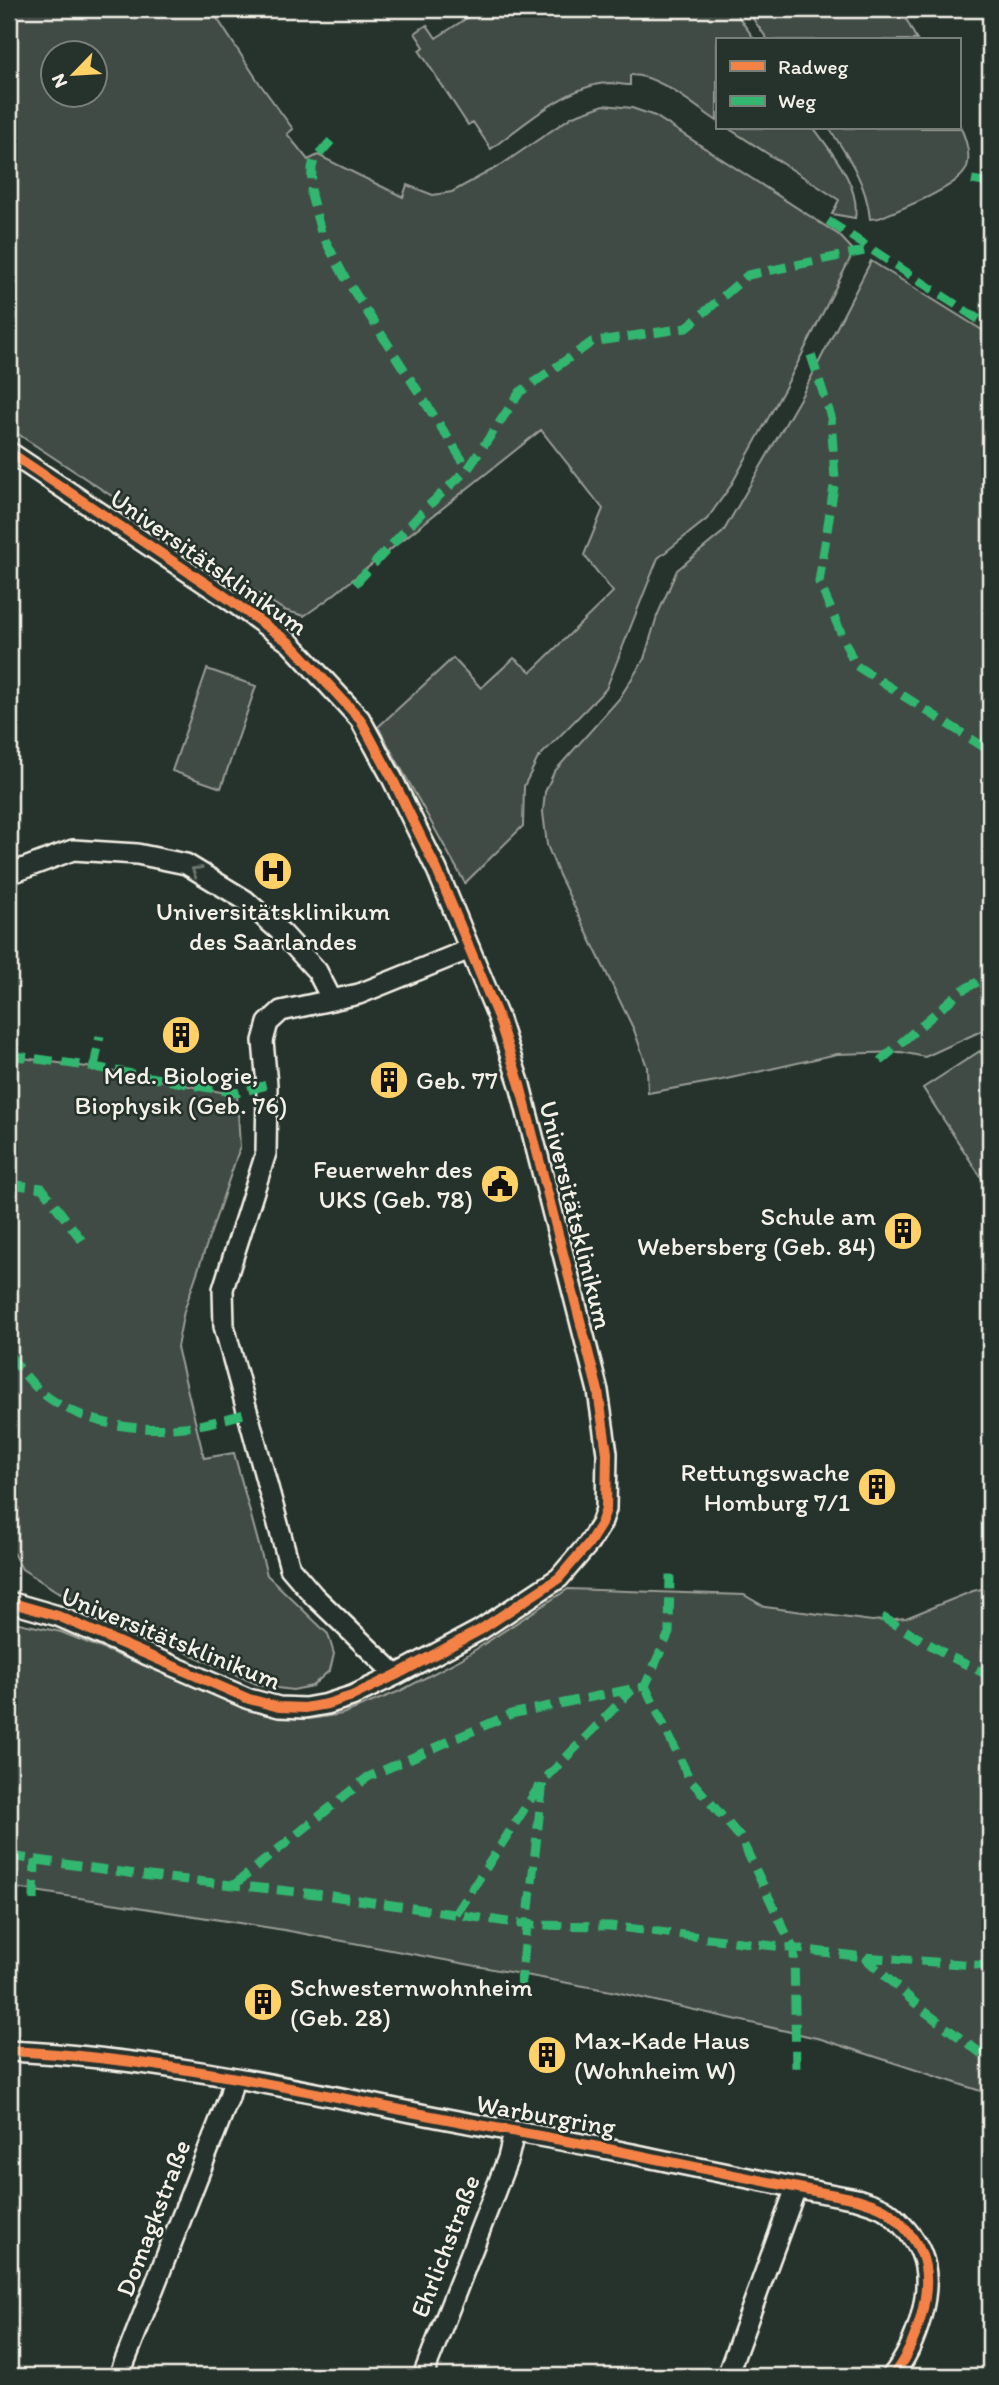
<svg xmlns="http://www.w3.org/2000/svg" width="999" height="2385" viewBox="0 0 999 2385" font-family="Itim,sans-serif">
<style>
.green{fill:#414b45;stroke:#9a9e96;stroke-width:2;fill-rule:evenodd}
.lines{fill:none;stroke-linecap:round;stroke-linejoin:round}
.street-casing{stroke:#f4f1e8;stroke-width:24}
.street{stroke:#26332d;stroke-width:19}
.quiet{stroke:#33b770;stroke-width:9;stroke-dasharray:18 9;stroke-linecap:butt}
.cycleway-casing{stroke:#26332d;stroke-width:15}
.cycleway{stroke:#f48246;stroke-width:10}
.oneway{stroke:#6e766e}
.labels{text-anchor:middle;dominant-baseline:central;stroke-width:5;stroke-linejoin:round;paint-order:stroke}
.street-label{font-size:26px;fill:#f4f1e8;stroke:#26332d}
.poi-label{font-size:26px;fill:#f4f1e8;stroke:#26332d;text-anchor:start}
</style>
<rect width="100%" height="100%" fill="#26332d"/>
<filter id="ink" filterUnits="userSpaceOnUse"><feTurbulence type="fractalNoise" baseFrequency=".0143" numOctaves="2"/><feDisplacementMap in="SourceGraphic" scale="14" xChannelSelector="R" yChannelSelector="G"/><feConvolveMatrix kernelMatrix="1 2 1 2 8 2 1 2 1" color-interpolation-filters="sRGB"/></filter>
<g filter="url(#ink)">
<path class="green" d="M9 9H211L260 84 293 129 287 134 308 160 318 155 403 197 407 185 433 195 452 192 501 165 573 116 604 105 632 108 655 116 839 235 854 251 786 386 730 487 707 519 658 558 606 689 538 758 524 786 523 826 465 883 378 727 453 658 481 688 514 658 531 672 613 592 584 555 603 509 541 430 327 600 304 616 284 610 9 428ZM94 52V94H52V52Z
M481 9H733L755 40H717V121C694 106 658 74 630 75V85C623 85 615 83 608 83 568 85 522 126 491 149L473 122 468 125 419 50 424 47 415 33 427 25 436 38Z
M746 9H901L917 40H768Z
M959 124C965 136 973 158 965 171 954 189 900 209 879 218L870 219C867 184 848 156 829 128H959Z
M728 128H814C831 152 861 186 855 218L832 214 839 200Z
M871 261 990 335V1027L925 1057 901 1052 837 1054 722 1080 648 1093 647 1067 634 1030 559 875 547 845 543 812 545 792 554 772 619 699 644 659 657 616 677 570 723 532 802 395Z
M207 669 256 686 221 788 172 771Z
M980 1051 990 1067V1191L923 1088Z
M9 1056 94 1068 237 1095 240 1147 184 1311 177 1347 204 1458 234 1453 267 1575 328 1634 334 1654 330 1670 312 1686 293 1690 261 1686 183 1651 55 1590 22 1569 9 1546Z
M990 1587V2094L821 2039 616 1992 284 1930 9 1887V1621L61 1632 247 1707 287 1717 310 1719 342 1714 400 1691 461 1659 568 1589 744 1595 765 1607 872 1621 906 1618 973 1591Z"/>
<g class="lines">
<g class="street-casing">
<path id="street" d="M9 452 223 595 290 643 360 719 392 778 437 870 498 1017 520 1085 598 1391 607 1453 606 1509 601 1524 589 1543 559 1578 480 1630 396 1675 352 1696 327 1704 305 1708 279 1707 249 1699 58 1616 9 1602
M9 874 73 850 137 854 186 864 245 900 283 934 317 971 332 1000
M396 1675 314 1596 290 1568 224 1326 223 1289 266 1153 267 1085 263 1041 268 1023 281 1011 359 994 470 949
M9 2051C144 2057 278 2085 411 2112 476 2125 542 2136 608 2149 691 2166 773 2184 857 2199 866 2202 879 2205 887 2211 900 2221 915 2238 921 2253 936 2289 915 2348 892 2376
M119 2376 229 2097 234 2078
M423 2376 508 2158 514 2133
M727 2376 796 2188"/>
</g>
<use href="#street" class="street"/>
<path class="quiet" d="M331 141 314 160 312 168 311 195 321 232 344 276 468 469
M972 180 990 183
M828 221 990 327
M811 355 831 417 835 480 819 582 855 665 990 751
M355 584 426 508 468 469 520 392 592 342 686 328 748 275 864 251
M9 1055 94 1067 237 1093 267 1085
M880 1061 961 991 990 975
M94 1067 100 1036
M9 1184 42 1188 86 1246
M9 1354C20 1369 33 1387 49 1398 88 1425 138 1432 184 1427 206 1425 227 1418 248 1413
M882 1617 953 1658 990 1676
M645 1686 689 1778 740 1837 794 1950 796 2071
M9 1856 150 1876 325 1895 528 1925 610 1926 864 1957 990 1966
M234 1885 368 1777 511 1714 645 1686 669 1633 670 1575
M34 1900 35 1860
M456 1914 540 1785
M864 1957 924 2011 990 2060
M520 1990 543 1781 632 1690"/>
<g class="cycleway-casing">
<path id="cycleway" d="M9 452 223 595 290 643 360 719 392 778 437 870 498 1017 520 1085 598 1391 607 1453 606 1509 601 1524 589 1543 559 1578 480 1630 396 1675 352 1696 327 1704 305 1708 279 1707 249 1699 58 1616 9 1602
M9 2051C144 2057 278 2085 411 2112 476 2125 542 2136 608 2149 691 2166 773 2184 857 2199 866 2202 879 2205 887 2211 900 2221 915 2238 921 2253 936 2289 915 2348 892 2376"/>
</g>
<use href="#cycleway" class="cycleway"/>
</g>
<defs><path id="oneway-chevron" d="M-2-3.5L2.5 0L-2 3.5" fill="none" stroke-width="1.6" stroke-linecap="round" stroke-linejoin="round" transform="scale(1.75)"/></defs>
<use class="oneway" href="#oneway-chevron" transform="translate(196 871) rotate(-149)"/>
</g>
<defs>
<g id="hospital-disc" transform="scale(2.0125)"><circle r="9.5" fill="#ffd166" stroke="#26332d"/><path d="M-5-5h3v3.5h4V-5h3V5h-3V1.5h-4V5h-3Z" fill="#111"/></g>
<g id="building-disc" transform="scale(2.0125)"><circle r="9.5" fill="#ffd166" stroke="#26332d"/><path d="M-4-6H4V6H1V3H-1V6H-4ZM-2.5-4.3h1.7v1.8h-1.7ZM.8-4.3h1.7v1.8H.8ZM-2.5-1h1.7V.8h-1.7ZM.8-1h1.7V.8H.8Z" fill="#111"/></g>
<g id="civic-disc" transform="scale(2.0125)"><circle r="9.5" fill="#ffd166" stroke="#26332d"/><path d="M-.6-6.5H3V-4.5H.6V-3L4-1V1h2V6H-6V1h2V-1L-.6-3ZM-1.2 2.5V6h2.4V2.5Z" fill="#111"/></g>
</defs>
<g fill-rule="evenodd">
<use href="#hospital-disc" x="273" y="871"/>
<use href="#building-disc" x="181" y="1035"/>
<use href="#building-disc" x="389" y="1080"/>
<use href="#civic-disc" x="500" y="1184"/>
<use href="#building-disc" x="903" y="1231"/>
<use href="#building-disc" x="877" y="1487"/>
<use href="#building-disc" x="263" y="2002"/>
<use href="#building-disc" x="547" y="2055"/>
</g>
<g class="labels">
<g class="street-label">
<text transform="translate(209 562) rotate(35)">Universitätsklinikum</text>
<text transform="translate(576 1215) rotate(76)">Universitätsklinikum</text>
<text transform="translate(171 1638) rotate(22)">Universitätsklinikum</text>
<text transform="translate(546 2115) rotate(10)">Warburgring</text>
<text transform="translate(153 2218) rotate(-69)">Domagkstraße</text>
<text transform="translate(445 2246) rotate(-69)">Ehrlichstraße</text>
</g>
<g class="poi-label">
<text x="273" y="911" text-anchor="middle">Universitätsklinikum<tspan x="273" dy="30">des Saarlandes</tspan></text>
<text x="181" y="1075" text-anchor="middle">Med. Biologie,<tspan x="181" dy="30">Biophysik (Geb. 76)</tspan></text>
<text x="416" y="1080">Geb. 77</text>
<text x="473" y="1169" text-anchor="end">Feuerwehr des<tspan x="473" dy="30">UKS (Geb. 78)</tspan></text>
<text x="876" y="1216" text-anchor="end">Schule am<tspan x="876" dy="30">Webersberg (Geb. 84)</tspan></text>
<text x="850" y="1472" text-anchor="end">Rettungswache<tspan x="850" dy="30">Homburg 7/1</tspan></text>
<text x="290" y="1987">Schwesternwohnheim<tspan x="290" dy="30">(Geb. 28)</tspan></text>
<text x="574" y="2040">Max-Kade Haus<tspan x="574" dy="30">(Wohnheim W)</tspan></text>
</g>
</g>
<rect width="999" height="2385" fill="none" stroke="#26332d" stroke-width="35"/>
<rect x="18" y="18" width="964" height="2350" fill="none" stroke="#f4f1e8" stroke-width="2.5" filter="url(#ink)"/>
<rect x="716" y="38" width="245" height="91" fill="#26332d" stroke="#787f78" stroke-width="2"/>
<rect x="730" y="61" width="35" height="10" fill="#f48246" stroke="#787f78" stroke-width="2"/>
<text x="778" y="74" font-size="21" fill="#f4f1e8">Radweg</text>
<rect x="730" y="96" width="35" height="10" fill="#33b770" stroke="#787f78" stroke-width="2"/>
<text x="778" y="108" font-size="21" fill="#f4f1e8">Weg</text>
<g transform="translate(74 74) rotate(245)"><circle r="33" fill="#26332d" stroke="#787f78" stroke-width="2"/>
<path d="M0-5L12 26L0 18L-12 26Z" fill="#ffd166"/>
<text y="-10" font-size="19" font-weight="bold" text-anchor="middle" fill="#f4f1e8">N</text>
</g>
</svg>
